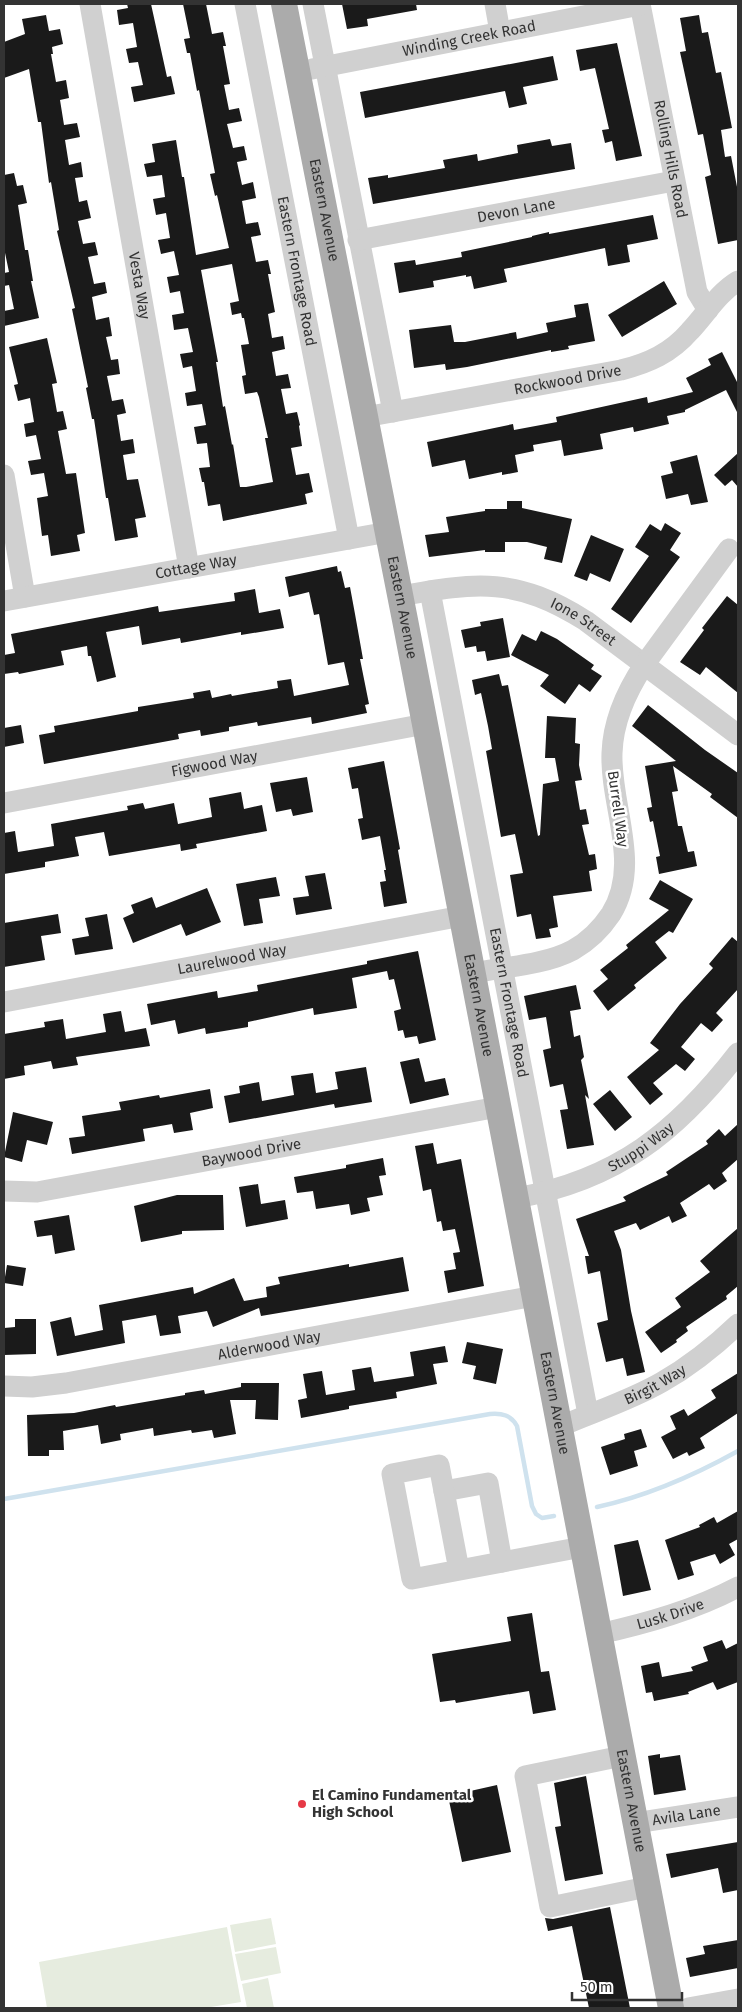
<svg xmlns="http://www.w3.org/2000/svg" width="742" height="2012" viewBox="0 0 742 2012" font-family="'Fira Sans',sans-serif">
<style>
.green{fill:#e6ecdf}
.lines{fill:none;stroke-linecap:round;stroke-linejoin:round}
.stream{stroke:#cfe2ee;stroke-width:4.5}
.building{fill:#1a1a1a;fill-rule:evenodd}
.minor{stroke:#d0d0d0;stroke-width:21}
.major{stroke:#ababab;stroke-width:26}
.poi-dot{fill:#e63946;stroke:#fff;stroke-width:2}
.labels{text-anchor:middle;dominant-baseline:central;stroke-width:5;stroke-linejoin:round;paint-order:stroke}
.street-label{font-size:15px;fill:#333;stroke:#fff}
.poi-label{font-size:15px;font-weight:bold;fill:#333;stroke:#fff;text-anchor:start}
</style>
<rect width="100%" height="100%" fill="#fff"/>
<path class="green" d="M271 1918 276 1944 235 1952 230 1925Z
M227 1927 241 2002 205 2008H47L39 1962Z
M276 1947 281 1973 241 1981 235 1954Z
M268 1978 274 2008H247L242 1984Z"/>
<g class="lines">
<path class="stream" d="M4 1499 490 1414C502 1413 511 1415 517 1426L532 1506 536 1514 542 1518 554 1516
M597 1507C648 1496 693 1476 738 1451"/>
</g>
<path class="building" d="M127 4H151L167 77 171 76 175 94 134 102 131 87 143 85 138 62 129 63 126 49 137 47 133 23 119 25 117 10 128 8Z
M183 4H206L212 34 223 32 226 46H223L230 84 224 85 229 110 239 108 242 121 227 124 233 148 244 146 247 160 237 162 242 185 253 182 256 198 242 201 246 224 258 222 261 235 251 237 256 262 268 260 271 274H268L275 312 268 314 272 338 283 336 285 349 272 352 276 376 288 374 291 388 281 389 286 414 297 412 300 425 299 426 302 446 291 448 296 475 309 473 313 492 305 494 307 504 223 521 220 504 208 506 204 482H202L199 468 210 467 207 443 197 444 194 427 206 425 202 404 187 406 185 393 196 391 192 366 183 368 180 354 193 352 188 328 174 330 172 315 184 313 180 291 170 293 167 277 179 275 174 251 161 254 158 240 170 238 166 213 156 215 153 199 165 197 162 175 147 177 144 164 155 162 152 144 176 140 182 177H184L196 255 229 248 217 195 215 196 210 174 215 173 199 90 197 91 190 53H187L184 39 190 38ZM232 264 239 301 230 303 232 315 241 313 242 318H244L249 344 241 345 246 375 242 376 245 394 257 392 259 397 268 438H265L273 482 246 487H240L233 444 232 445 225 406 223 407 216 362H218L201 270Z
M342 4H416L417 10 367 19 368 26 347 29Z
M46 15 49 31 60 29 63 44 52 47 53 54H51L56 82 66 80 69 98 60 100 64 125 77 123 80 137 65 140 69 165 81 162 83 177 75 178 79 202 87 200 91 218 78 221 83 244 95 242 98 255 88 257 94 284 105 282 107 293 92 297 96 320 109 317 112 336 106 337 111 360 118 359 120 374 107 376 112 401 123 399 126 413 117 415 121 441 133 439 135 453 123 455 127 480 138 479 146 517 135 519 138 537 115 541 108 498H106L94 419H92L86 388 88 387 72 309 75 308 57 231 59 230 51 182 49 183 41 122H38L29 69 4 78V42L25 34 22 19Z
M699 15 702 33 708 32 716 73 721 72 732 128 721 130 725 157 731 156 738 192V240L718 244 705 177 711 175 703 134 698 135 680 52 686 51 680 18Z
M617 43 642 156 616 161 612 141 605 143 602 130 609 129 595 68 580 71 576 50Z
M553 56 558 80 523 87 527 104 509 108 505 91 365 118 360 92Z
M550 139 552 146 571 143 575 169 373 204 368 178 388 175V178L445 168 443 160 477 154 478 161 518 153 517 145Z
M14 173 17 186 23 185 27 203 18 205 25 250H28L33 281H31L39 318 4 326V311L14 309 9 285 4 286V273L9 272 4 248V175Z
M653 215 658 239 627 245 630 262 608 266 605 248 504 269 507 282 474 289 471 276 466 277V275L433 281 434 287 399 293 394 263 415 260 416 265 462 257 461 252 532 237V236L549 232V234Z
M664 281 677 304 622 337 608 315Z
M588 303 595 341 568 346 569 349 551 352V350L467 367 446 370 445 364 414 368 409 330 451 325 454 342H465L516 332 517 339 548 332 546 323 576 317 574 305Z
M47 338 57 383 52 384 57 412 63 411 67 429 58 431 66 474 76 473 85 533 77 535 80 551 51 556 48 535 42 536 37 498 48 496 44 473 31 475 28 461 41 459 36 435 26 437 24 424 34 422 30 398 18 401 14 385 18 384 9 347Z
M722 352 738 384V414L726 390 685 410V412L667 416 669 424 634 432 633 427 600 434 603 449 564 456 561 440 533 445 534 451 515 455 518 472 502 475V472L469 479 465 460 432 467 427 442 513 424 514 430 557 422 556 417 647 397 648 403 693 392 686 378 711 365 708 359Z
M738 453V487L732 480 725 486 714 475Z
M697 455 708 502 691 505 688 494 666 499 661 476 673 473 670 462Z
M507 501H522V508L572 519 562 563 544 559 547 547 527 542H505V552H485V550L429 557 425 535 449 532 446 517 485 511V509H507Z
M665 523 681 533 670 550 680 557 631 623 611 609 649 556 635 547 650 524 661 531Z
M591 535 624 549 610 582 590 573 587 581 574 576Z
M337 566 338 572 341 571 345 588 350 587 355 614 363 659H360L369 704 365 705 367 713 312 724 311 717 258 726 257 722 229 727V731L201 736 200 730 178 734 179 739 44 764 39 735 55 732 54 726 138 711V707L194 698 193 693 210 690 212 698 231 694 232 696 278 688 277 681 291 679 294 696 349 685 344 662 328 665 319 614 314 615 309 592 289 597 285 577Z
M255 589 259 613 280 609 284 628 241 635V632L181 643 180 638 142 645 139 626 106 632 116 677 97 682 91 656H88L87 646 61 651 64 665 19 674 18 672 4 674V655L15 653 11 634 158 606 159 612 235 601 234 593Z
M727 596 738 605V693L706 667 700 675 680 662 704 630 702 628Z
M503 618 510 657 487 661 485 651 477 652 476 646 465 648 461 630 481 626 480 622Z
M541 631 557 639 594 665 591 669 602 676 590 692 579 684 565 704 540 686 549 675 511 655 522 634 536 641Z
M499 674 502 686 508 685 538 836 540 835 543 784 559 781 555 758H545L547 716 576 718 575 743 580 744 579 765 582 780 575 781 580 810 586 809 589 824 582 825 589 855 595 854 597 869 589 871 592 891 553 896 558 927 549 929 551 937 536 939 531 914 517 917 510 875 523 873 515 834 501 837 486 751 492 749 488 726 481 693 475 695 472 680Z
M648 705 705 750 738 773V818L710 797 712 794 673 766 678 791 672 792 678 826H682L688 852 694 851 697 866 659 874 656 857 660 856 653 821 650 822 647 808 652 807 645 766 676 761 632 726Z
M21 725 24 743 4 747V728Z
M384 761 400 849 398 850 407 903 384 907 380 882 386 881 384 870H386L380 836 362 840 358 819 363 818 358 788 352 789 348 768Z
M307 777 313 812 293 816 291 809 276 812 270 783Z
M241 792 244 809 262 805 267 831 196 844 197 848 181 851 180 844 109 856 104 832 75 837 79 856 45 862V867L4 874V833L15 831 18 852 54 846 51 824 128 810 127 806 143 803 145 809 174 803 178 824 212 817 209 798Z
M325 873 332 909 296 915 293 898 309 896 305 876Z
M276 877 280 896 259 899 263 923 244 926 236 884Z
M660 880 693 899 673 933 669 931 655 942 667 958 634 985 636 988 608 1011 593 991 608 979 600 970 628 948 626 945 669 910 649 899Z
M207 888 221 922 186 936 181 924 133 943 123 918 134 913 131 905 152 897 156 908Z
M58 914 61 933 41 936 45 960 4 967V923Z
M107 914 113 949 75 955 72 939 89 936 85 918Z
M732 937 738 942V989L716 1013 723 1020 712 1032 701 1023 681 1047 695 1059 685 1071 676 1064 653 1083 663 1094 650 1105 627 1077 659 1050 650 1043 680 1004 713 968 709 964Z
M418 951 436 1040 419 1044 417 1036 405 1038 403 1030 398 1031 394 1011 401 1009 394 979 389 980 387 971 352 978 357 1008 314 1015 313 1008 248 1022V1027L206 1034 205 1028 178 1034 175 1020 151 1025 147 1004 217 991 218 998 258 991 257 985 367 964V961Z
M576 985 581 1009 570 1011 574 1037 580 1035 584 1057 581 1060 589 1099 585 1095 594 1145 567 1149 560 1110 568 1109 563 1084 550 1087 547 1071 543 1050 551 1048 546 1017 529 1020 524 996Z
M121 1011 125 1032 146 1028 150 1046 76 1057 78 1065 53 1069 51 1061 24 1066 25 1075 4 1079V1034L45 1027 44 1022 63 1019 66 1039 106 1032 103 1014Z
M419 1058 425 1082 445 1078 449 1095 410 1104 400 1062Z
M366 1067 372 1102 335 1108 334 1104 229 1123 224 1096 240 1093 239 1086 259 1082 262 1101 294 1095 291 1076 313 1073 316 1093 338 1089 335 1072Z
M210 1089 213 1108 190 1113 193 1130 174 1133 172 1124 143 1129 145 1141 72 1154 69 1138 85 1136 82 1116 121 1110 119 1102 159 1095 160 1098Z
M610 1090 632 1117 615 1131 593 1104Z
M13 1112 53 1122 47 1145 27 1140 22 1162 4 1157Z
M738 1124V1159L722 1173 727 1181 714 1190 709 1184 680 1203 687 1216 672 1223 669 1216 640 1230 636 1223 614 1231 621 1250 631 1311 645 1372 627 1376 623 1358 606 1362 597 1323 608 1320 600 1271 588 1274 585 1256H589L576 1219 626 1201 623 1197 668 1175 666 1172 708 1144 706 1141 719 1129 725 1136Z
M433 1143 437 1164 461 1159 484 1286 448 1293 444 1271 456 1269 453 1253 460 1252 455 1229 443 1231 441 1221 437 1222 431 1189 423 1191 415 1146Z
M383 1158 386 1175 379 1176 383 1195 367 1198 370 1211 351 1215 349 1204 316 1209 313 1191 297 1193 294 1177 346 1168V1165Z
M258 1184 261 1204 285 1200 288 1219 246 1227 239 1187Z
M177 1195H223L224 1230 182 1231V1234L141 1242 134 1206Z
M69 1215 75 1250 55 1254 52 1235 37 1237 34 1221Z
M738 1228V1286L726 1296 727 1299 686 1327 688 1331 676 1340 677 1342 661 1353 645 1332 681 1307 675 1298 710 1272 700 1261Z
M403 1257 409 1291 261 1316 259 1308 213 1327 207 1311 178 1316 181 1333 160 1336 156 1315 122 1321 125 1343 57 1356 50 1322 71 1317 75 1336 103 1330 99 1305 193 1287 194 1294 234 1278 244 1301 267 1297 266 1287 280 1284 278 1277 349 1264V1267Z
M7 1265 26 1268 23 1286 4 1283Z
M15 1319H36V1354L4 1355V1328L15 1327Z
M467 1342 503 1349 496 1384 473 1379 476 1366 462 1363Z
M445 1346 448 1362 433 1364 437 1384 396 1392 397 1398 349 1406V1409L301 1418 298 1400 307 1398 303 1374 322 1371 326 1395 355 1390 352 1370 371 1367 374 1382 414 1376 410 1352Z
M738 1373V1413L700 1438 705 1448 689 1456 687 1452 673 1459 661 1437 676 1429 670 1416 684 1409 688 1416 716 1398 711 1390Z
M241 1383H279L278 1420 255 1419 256 1400H230L236 1434 214 1438 212 1430 192 1433 191 1430 154 1436 153 1428 120 1434 121 1440 101 1444 98 1425 63 1431 64 1450H49V1456H28L27 1415 74 1413 115 1405 116 1407 185 1395V1393L204 1390 205 1394 241 1387Z
M641 1429 647 1447 634 1451 638 1466 610 1475 601 1447 625 1439 624 1434Z
M738 1511V1539L729 1544 735 1555 720 1564 715 1554 690 1562 694 1575 678 1580 665 1540 700 1527 699 1525 714 1517 717 1523Z
M638 1540 651 1590 623 1596 614 1545Z
M532 1613 541 1672 549 1671 556 1710 533 1714 529 1691 456 1703 455 1700 440 1702 432 1654 511 1641 507 1617Z
M722 1640 726 1649 738 1643V1682L717 1690 713 1682 688 1692 689 1694 654 1701 652 1692 646 1693 641 1666 659 1662 662 1677 693 1671 691 1667 708 1661 703 1647Z
M660 1754V1758L680 1755 686 1790 654 1795 648 1756Z
M586 1776 603 1874 565 1881 555 1827 561 1826 554 1783Z
M497 1785 511 1852 462 1862 448 1796Z
M738 1842V1890L723 1893 718 1868 671 1878 666 1854Z
M610 1907 630 2008H589L572 1926 548 1931 545 1918 553 1919Z
M738 1940V1968L690 1977 686 1958 705 1954 703 1946Z"/>
<g class="lines">
<g class="minor">
<path id="s1" d="M90 4 189 568"/>
<path id="s2" d="M245 4 349 539"/>
<path d="M313 4 393 412"/>
<path d="M495 4 500 32"/>
<path id="s3" d="M640 4 697 292 708 310"/>
<path id="s4" d="M312 69 640 5"/>
<path id="s5" d="M358 240 674 181"/>
<path id="s6" d="M365 417 621 370C649 363 671 353 690 331 706 314 718 293 738 281"/>
<path d="M4 475 25 597"/>
<path id="s7" d="M430 591 588 1414"/>
<path id="s8" d="M400 596C477 582 517 577 586 621L738 735"/>
<path id="s9" d="M4 601 388 532"/>
<path id="s10" d="M4 803 425 724"/>
<path d="M473 973C504 967 545 965 573 950 589 941 601 929 611 914 642 864 610 807 612 753 613 721 626 692 644 665L729 549"/>
<path id="s11" d="M4 1002 462 916"/>
<path id="s12" d="M4 1191 37 1192 498 1107"/>
<path id="s13" d="M516 1198C617 1180 677 1132 738 1053"/>
<path id="s14" d="M4 1386 32 1387 66 1383 534 1296"/>
<path id="s15" d="M559 1427C593 1412 629 1401 662 1382 690 1366 715 1346 738 1324"/>
<path d="M444 1491 488 1483 502 1562"/>
<path d="M459 1570 439 1465 392 1474 412 1579 582 1547"/>
<path id="s16" d="M599 1634C648 1623 694 1610 738 1587"/>
<path d="M622 1756 525 1776 550 1907 647 1887"/>
<path id="s17" d="M635 1823 738 1807"/>
<path d="M688 2008 738 1999"/>
</g>
<path class="major" id="s18" d="M284 4 405 620 671 2008"/>
</g>
<circle class="poi-dot" cx="302" cy="1804" r="5"/>
<g class="labels">
<g class="street-label">
<text stroke="none"><textPath href="#s4" startOffset="160">Winding Creek Road</textPath></text>
<text stroke="none"><textPath href="#s3" startOffset="158">Rolling Hills Road</textPath></text>
<text stroke="none"><textPath href="#s18" startOffset="210">Eastern Avenue</textPath></text>
<text stroke="none"><textPath href="#s5" startOffset="161">Devon Lane</textPath></text>
<text stroke="none"><textPath href="#s2" startOffset="272">Eastern Frontage Road</textPath></text>
<text stroke="none"><textPath href="#s1" startOffset="286">Vesta Way</textPath></text>
<text stroke="none"><textPath href="#s6" startOffset="206">Rockwood Drive</textPath></text>
<text stroke="none"><textPath href="#s9" startOffset="195">Cottage Way</textPath></text>
<text stroke="none"><textPath href="#s18" startOffset="615">Eastern Avenue</textPath></text>
<text stroke="none"><textPath href="#s8" startOffset="192">Ione Street</textPath></text>
<text stroke="none"><textPath href="#s10" startOffset="214">Figwood Way</textPath></text>
<text transform="translate(618 809) rotate(82)">Burrell Way</text>
<text stroke="none"><textPath href="#s11" startOffset="232">Laurelwood Way</textPath></text>
<text stroke="none"><textPath href="#s7" startOffset="419">Eastern Frontage Road</textPath></text>
<text stroke="none"><textPath href="#s18" startOffset="1020">Eastern Avenue</textPath></text>
<text stroke="none"><textPath href="#s13" startOffset="136">Stuppi Way</textPath></text>
<text stroke="none"><textPath href="#s12" startOffset="251">Baywood Drive</textPath></text>
<text stroke="none"><textPath href="#s14" startOffset="269">Alderwood Way</textPath></text>
<text stroke="none"><textPath href="#s15" startOffset="105">Birgit Way</textPath></text>
<text stroke="none"><textPath href="#s18" startOffset="1425">Eastern Avenue</textPath></text>
<text stroke="none"><textPath href="#s16" startOffset="74">Lusk Drive</textPath></text>
<text stroke="none"><textPath href="#s18" startOffset="1830">Eastern Avenue</textPath></text>
<text stroke="none"><textPath href="#s17" startOffset="52">Avila Lane</textPath></text>
</g>
<g class="poi-label">
<text x="312" y="1795">El Camino Fundamental<tspan x="312" dy="17">High School</tspan></text>
</g>
</g>
<rect width="742" height="2012" fill="none" stroke="#333333" stroke-width="10"/>
<path d="M572 1992v8h110v-8" fill="none" stroke="#333333" stroke-width="2.5"/>
<text x="580" y="1992" font-size="15" fill="#333333" stroke="#ffffff" stroke-width="4" paint-order="stroke">50 m</text>
</svg>
